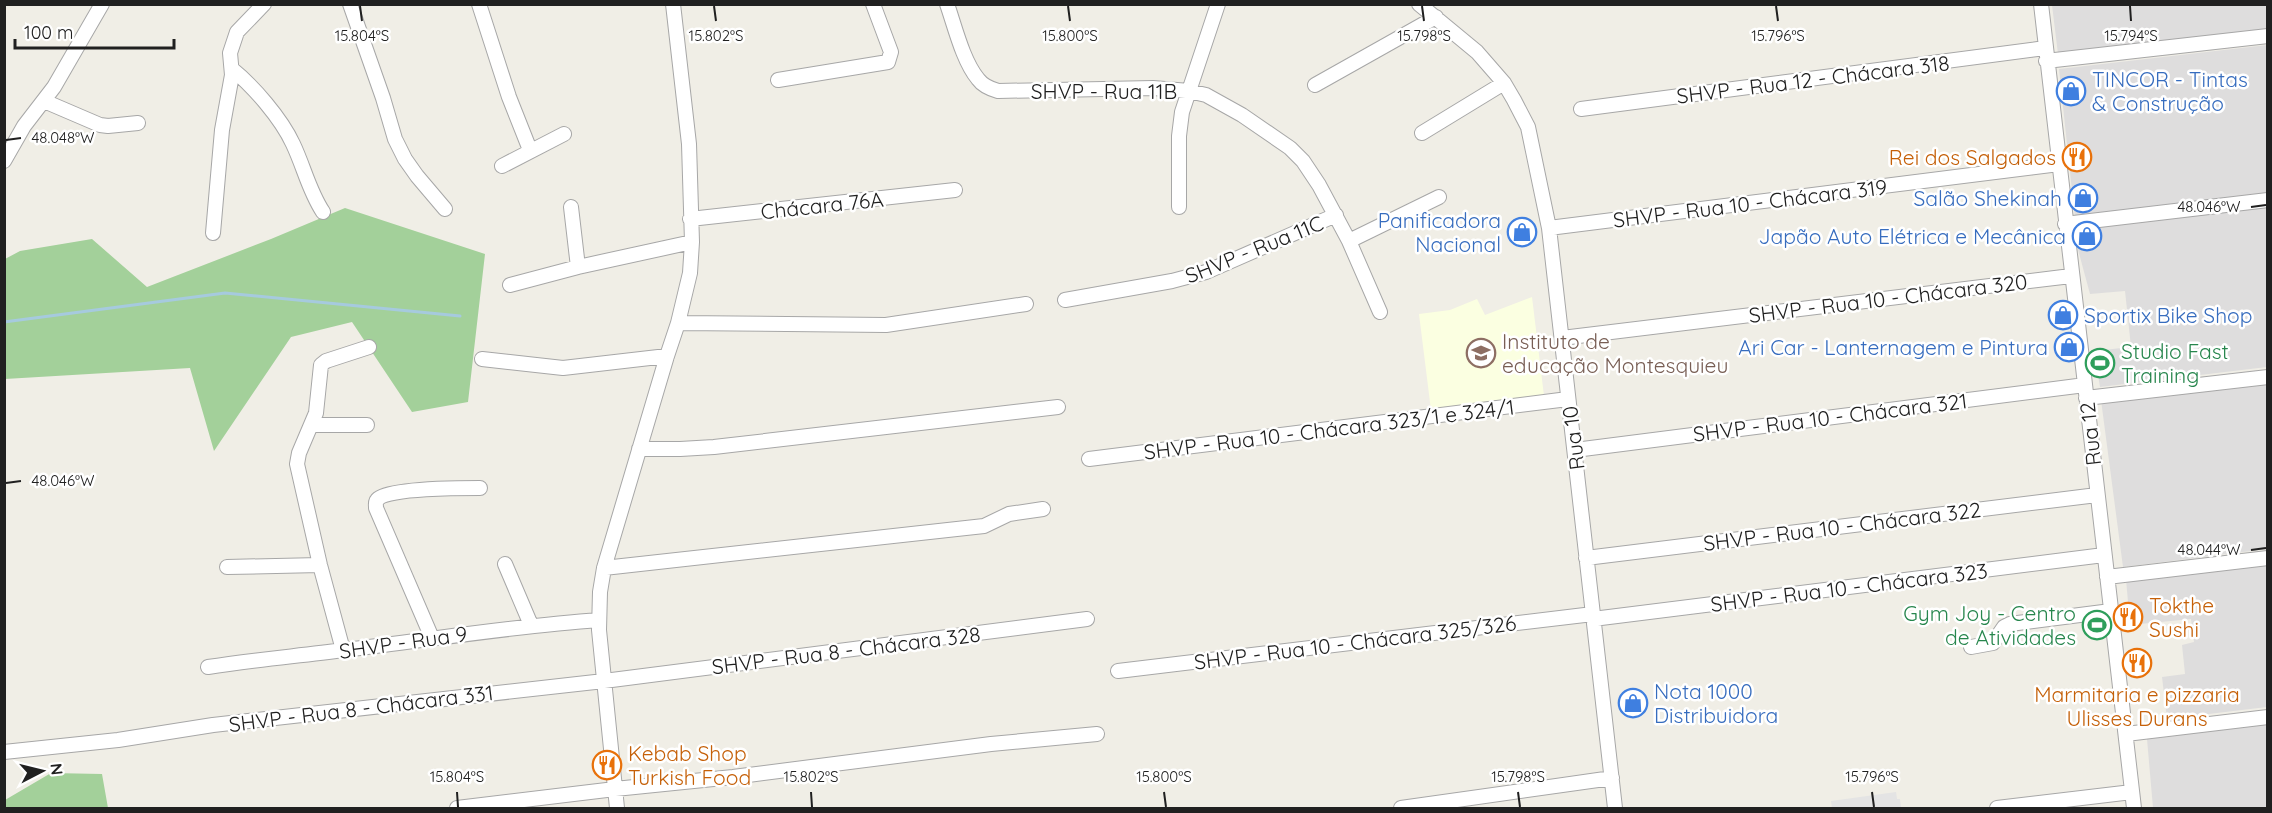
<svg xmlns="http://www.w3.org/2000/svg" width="2272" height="813" viewBox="0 0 2272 813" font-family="Quicksand,sans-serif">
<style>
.residential{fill:#dedddd}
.education{fill:#fbffe1}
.forest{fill:#a3d09a}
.parking{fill:#e4e4e4}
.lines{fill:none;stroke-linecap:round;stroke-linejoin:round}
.stream{stroke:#a6cade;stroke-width:3}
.minor-casing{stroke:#a7a7a7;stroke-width:16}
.minor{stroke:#fff;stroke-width:14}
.ticks{fill:none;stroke:#202020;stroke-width:2}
.labels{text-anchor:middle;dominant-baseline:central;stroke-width:5;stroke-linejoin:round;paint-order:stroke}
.street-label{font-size:21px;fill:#202020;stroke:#fff}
.shop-label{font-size:21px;fill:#366cbe;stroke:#fff;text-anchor:end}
.food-label{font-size:21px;fill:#c56008;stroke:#fff;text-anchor:start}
.education-label{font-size:21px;fill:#785e54;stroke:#fff;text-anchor:start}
.leisure-label{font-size:21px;fill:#27864d;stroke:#fff;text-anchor:start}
.ticks-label{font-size:15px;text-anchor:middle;fill:#202020;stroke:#fff;stroke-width:5;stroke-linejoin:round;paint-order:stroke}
</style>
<rect width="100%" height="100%" fill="#f0eee6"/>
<path class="residential" d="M2052 5H2267V29L2058 54Z
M2267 45V195L2075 219 2059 69Z
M2267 206V367L2100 387 2094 351 2131 347 2125 291 2090 294 2073 231Z
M2267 383V549L2123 567 2101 400Z
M2267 563V707L2167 719 2162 677 2185 674 2182 645 2194 642 2191 619 2130 625 2126 579Z
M2267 724V808H2153L2147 739Z"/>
<path class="education" d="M1532 297 1544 396 1431 410 1419 314 1450 310 1477 299 1485 315Z"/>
<path class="forest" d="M345 208 485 254 468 402 412 412 352 322 291 337 214 451 190 368 5 379V259L20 251 92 239 147 287 271 239Z
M51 773 102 774 108 808H5V800Z"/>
<path class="parking" d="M1896 792 1897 799H1900L1901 807 1832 808 1831 801Z"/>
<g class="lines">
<path class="stream" d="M4 322 225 293 460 316"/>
<g class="minor-casing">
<path id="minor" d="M350 4 383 98 395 139 405 159 417 176 445 209
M479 4 509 97 530 150
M947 4C955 27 963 61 978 79 983 86 991 89 998 91L1153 88 1189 91 1206 95 1242 115 1290 148 1303 161 1319 185 1349 241 1380 312
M1419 4 1477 52 1504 83 1514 100 1528 127 1549 228 1615 808
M2041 4 2134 808
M2046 61 2268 36
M232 69C253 86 281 118 293 144 304 167 309 191 323 212
M778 80 888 62 891 52 873 4
M1315 85 1436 17
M44 101 100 125 108 126 138 123
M1581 109 2045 48
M1422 133 1504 83
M4 161 24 126 54 87 102 4
M502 166 564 134
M571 207 578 267
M1179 207V136L1182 112 1218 4
M690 219 955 190
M2065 224 2268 200
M1549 228 2059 164
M213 233 222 130 232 75 230 53 237 32 264 4
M1349 241 1439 197
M510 285 578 267 692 242
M1065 300 1172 281 1206 272 1336 215
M678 323 886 325 1026 304
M1562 338 2071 276
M482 359 563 368 667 356
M2086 398 2268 377
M312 425H367
M639 449H680L714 447 1058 407
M1575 450 2085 385
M1089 459 1568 399
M1586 558 2097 495
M505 564 531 625
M227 567 320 565
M604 568 984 526 1009 514 1043 509
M2107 577 2268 558
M1593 619 2104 555
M432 638 376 508C376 504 375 501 378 499 387 488 463 488 480 488
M1971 647 1993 643 2004 627 2010 624 2111 611
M343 650 320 565 297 464 299 453 316 413 321 365 326 361 369 347
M208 667C253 660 298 656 344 650 429 640 513 626 599 620
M1118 671 1593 614
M2126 734 2268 717
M4 752 118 740 213 725 604 681 1087 619
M457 808 615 789 733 777 991 744 1097 734
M617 808 599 630 600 592 604 568 667 356 678 323 690 273 692 242 689 144 673 4
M1401 808 1612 778
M1997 808 2132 792"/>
</g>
<use href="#minor" class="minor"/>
</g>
<path class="ticks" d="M360 6 362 21M714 6 716 21M1068 6 1070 21M1422 6 1424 21M1776 6 1778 21M2130 6 2131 21M6 140 21 138M2251 207 2266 205M6 483 21 481M2251 550 2266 548M457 792 458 807M811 792 812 807M1164 792 1166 807M1518 792 1520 807M1872 792 1874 807"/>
<defs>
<g id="shop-ring" transform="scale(1.5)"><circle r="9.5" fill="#fff" stroke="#3f7fe0" stroke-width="1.5"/><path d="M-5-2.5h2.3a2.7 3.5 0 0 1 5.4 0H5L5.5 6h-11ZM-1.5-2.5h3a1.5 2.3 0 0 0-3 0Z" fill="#3f7fe0"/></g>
<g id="restaurant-ring" transform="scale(1.5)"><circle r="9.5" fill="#fff" stroke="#e8710a" stroke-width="1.5"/><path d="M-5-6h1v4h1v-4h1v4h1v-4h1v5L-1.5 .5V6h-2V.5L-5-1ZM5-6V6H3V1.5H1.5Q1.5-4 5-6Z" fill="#e8710a"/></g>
<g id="school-ring" transform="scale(1.5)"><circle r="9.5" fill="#fff" stroke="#8d6e63" stroke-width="1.5"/><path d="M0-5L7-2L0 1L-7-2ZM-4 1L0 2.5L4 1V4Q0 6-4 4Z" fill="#8d6e63"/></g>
<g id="stadium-ring" transform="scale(1.5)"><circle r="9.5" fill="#fff" stroke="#2e9e5b" stroke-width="1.5"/><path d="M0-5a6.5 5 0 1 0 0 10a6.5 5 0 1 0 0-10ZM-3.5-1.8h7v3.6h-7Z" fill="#2e9e5b"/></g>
</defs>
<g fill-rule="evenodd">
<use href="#shop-ring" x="2071" y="91"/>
<use href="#restaurant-ring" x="2077" y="157"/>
<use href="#shop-ring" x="2083" y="198"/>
<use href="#shop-ring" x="1522" y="232"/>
<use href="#shop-ring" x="2087" y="236"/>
<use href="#shop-ring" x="2063" y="315"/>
<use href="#shop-ring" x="2069" y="347"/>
<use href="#school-ring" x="1481" y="353"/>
<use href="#stadium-ring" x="2100" y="363"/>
<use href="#restaurant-ring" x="2128" y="617"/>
<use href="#stadium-ring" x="2097" y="625"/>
<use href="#restaurant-ring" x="2137" y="663"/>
<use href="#shop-ring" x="1633" y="703"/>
<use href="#restaurant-ring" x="607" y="765"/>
</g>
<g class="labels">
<g class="street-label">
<text transform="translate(1813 79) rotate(-7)">SHVP - Rua 12 - Chácara 318</text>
<text x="1104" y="91">SHVP - Rua 11B</text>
<text transform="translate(1750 203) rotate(-7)">SHVP - Rua 10 - Chácara 319</text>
<text transform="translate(822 205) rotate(-6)">Chácara 76A</text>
<text transform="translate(1254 249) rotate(-22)">SHVP - Rua 11C</text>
<text transform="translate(1888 298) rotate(-7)">SHVP - Rua 10 - Chácara 320</text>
<text transform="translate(1830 417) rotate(-7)">SHVP - Rua 10 - Chácara 321</text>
<text transform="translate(1329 429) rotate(-7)">SHVP - Rua 10 - Chácara 323/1 e 324/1</text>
<text transform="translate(2090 434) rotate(-96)">Rua 12</text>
<text transform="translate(1573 438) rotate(-97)">Rua 10</text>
<text transform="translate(1842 526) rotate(-7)">SHVP - Rua 10 - Chácara 322</text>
<text transform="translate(1849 587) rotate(-7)">SHVP - Rua 10 - Chácara 323</text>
<text transform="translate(403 642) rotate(-8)">SHVP - Rua 9</text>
<text transform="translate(1355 642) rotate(-7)">SHVP - Rua 10 - Chácara 325/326</text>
<text transform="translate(846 650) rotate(-7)">SHVP - Rua 8 - Chácara 328</text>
<text transform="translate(361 708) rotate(-7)">SHVP - Rua 8 - Chácara 331</text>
</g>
<g class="shop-label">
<text x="2092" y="79" text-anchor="start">TINCOR - Tintas<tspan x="2092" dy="24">&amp; Construção</tspan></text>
<text x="2062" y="198">Salão Shekinah</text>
<text x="1501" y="220">Panificadora<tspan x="1501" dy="24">Nacional</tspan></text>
<text x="2066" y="236">Japão Auto Elétrica e Mecânica</text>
<text x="2084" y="315" text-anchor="start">Sportix Bike Shop</text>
<text x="2048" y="347">Ari Car - Lanternagem e Pintura</text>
<text x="1654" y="691" text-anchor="start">Nota 1000<tspan x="1654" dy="24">Distribuidora</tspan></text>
</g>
<g class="food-label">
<text x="2056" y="157" text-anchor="end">Rei dos Salgados</text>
<text x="2149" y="605">Tokthe<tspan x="2149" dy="24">Sushi</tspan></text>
<text x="2137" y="694" text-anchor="middle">Marmitaria e pizzaria<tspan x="2137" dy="24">Ulisses Durans</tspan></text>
<text x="628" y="753">Kebab Shop<tspan x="628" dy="24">Turkish Food</tspan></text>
</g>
<g class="education-label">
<text x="1502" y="341">Instituto de<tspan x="1502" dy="24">educação Montesquieu</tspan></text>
</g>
<g class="leisure-label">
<text x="2121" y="351">Studio Fast<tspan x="2121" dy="24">Training</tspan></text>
<text x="2076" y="613" text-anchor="end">Gym Joy - Centro<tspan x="2076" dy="24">de Atividades</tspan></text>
</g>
</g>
<g class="ticks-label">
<text x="362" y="41">15.804°S</text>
<text x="716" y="41">15.802°S</text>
<text x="1070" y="41">15.800°S</text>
<text x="1424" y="41">15.798°S</text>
<text x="1778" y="41">15.796°S</text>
<text x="2131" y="41">15.794°S</text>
<text x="63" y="143">48.048°W</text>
<text x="2209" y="212">48.046°W</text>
<text x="63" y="486">48.046°W</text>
<text x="2209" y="555">48.044°W</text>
<text x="457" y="782">15.804°S</text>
<text x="811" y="782">15.802°S</text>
<text x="1164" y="782">15.800°S</text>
<text x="1518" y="782">15.798°S</text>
<text x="1872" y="782">15.796°S</text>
</g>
<rect width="2272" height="813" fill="none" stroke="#202020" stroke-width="12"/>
<g transform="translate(42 771) rotate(83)" stroke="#ffffff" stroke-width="4.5" paint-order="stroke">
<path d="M0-4.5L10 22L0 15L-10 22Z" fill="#202020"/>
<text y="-9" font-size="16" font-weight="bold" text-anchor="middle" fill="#202020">N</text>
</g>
<path d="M15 39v9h159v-9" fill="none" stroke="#202020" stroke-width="3"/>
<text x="24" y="39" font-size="18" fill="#202020" stroke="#ffffff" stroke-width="4.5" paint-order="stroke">100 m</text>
</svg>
